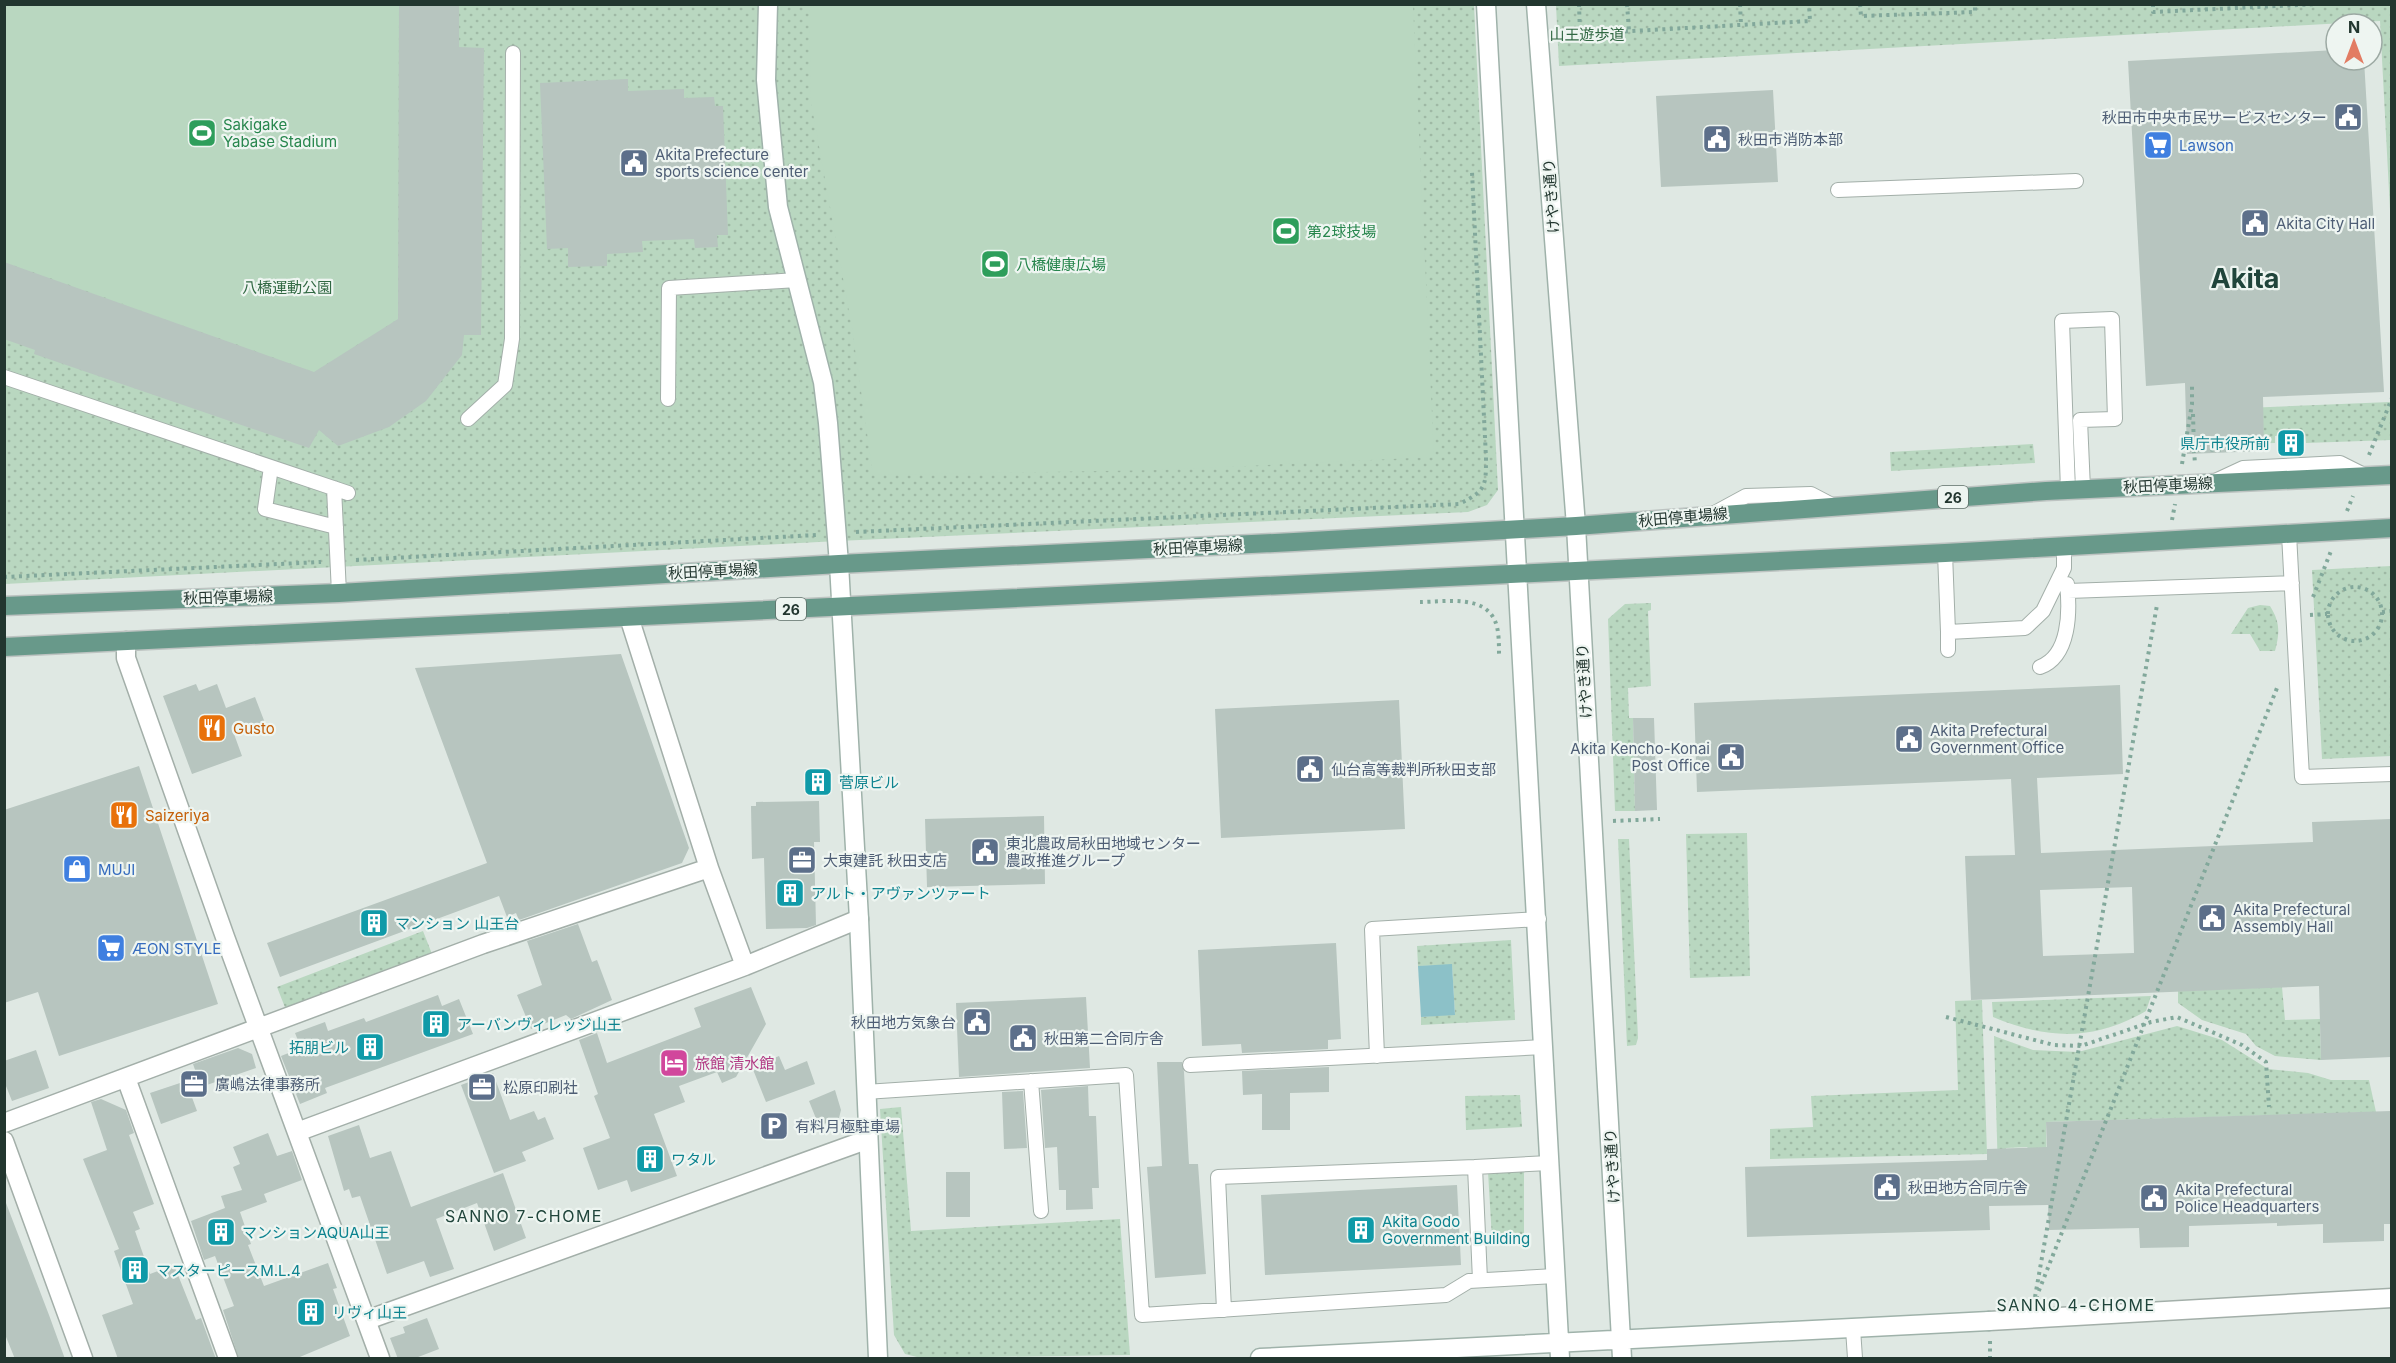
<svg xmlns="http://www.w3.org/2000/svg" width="2396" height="1363" viewBox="0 0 2396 1363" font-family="Inter,'Noto Sans JP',sans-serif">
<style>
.grass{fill:url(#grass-dots)}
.pitch{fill:#b9d7c0}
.water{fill:#8cc1c8}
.building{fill:#b7c5bf;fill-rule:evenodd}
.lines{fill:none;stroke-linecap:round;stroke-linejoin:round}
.lane-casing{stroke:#a3afa9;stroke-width:16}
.street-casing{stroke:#a3afa9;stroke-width:21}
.secondary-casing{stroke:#9fb2aa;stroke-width:21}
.primary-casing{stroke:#bdc3c1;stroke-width:21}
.path{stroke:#82a89b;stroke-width:4;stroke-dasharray:3 4.5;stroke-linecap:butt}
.lane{stroke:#fff;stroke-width:14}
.street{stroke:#fff;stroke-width:18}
.secondary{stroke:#fff;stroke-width:18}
.primary{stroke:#68998a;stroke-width:18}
.labels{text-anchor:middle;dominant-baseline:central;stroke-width:4.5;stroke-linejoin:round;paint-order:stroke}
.shield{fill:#eef5f1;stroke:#5f6f69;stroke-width:1.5}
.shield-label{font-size:14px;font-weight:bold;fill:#22362f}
.park-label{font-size:15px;fill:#316843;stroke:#eef5f1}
.service-label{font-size:15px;fill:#4e5e75;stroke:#eef5f1;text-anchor:start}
.leisure-label{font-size:15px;fill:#27864d;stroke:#eef5f1;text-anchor:start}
.shop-label{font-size:15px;fill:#366cbe;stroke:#eef5f1;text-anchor:start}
.street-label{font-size:15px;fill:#22362f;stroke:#eef5f1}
.culture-label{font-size:15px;fill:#0d838f;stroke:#eef5f1;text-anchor:start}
.food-label{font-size:15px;fill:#c56008;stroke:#eef5f1;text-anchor:start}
.hotel-label{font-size:15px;fill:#b23c85;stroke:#eef5f1;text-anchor:start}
.neighbourhood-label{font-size:16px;letter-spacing:1.5px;fill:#20453b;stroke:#eef5f1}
.town-label{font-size:27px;font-weight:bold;fill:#20453b;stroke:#eef5f1}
</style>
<defs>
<pattern id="grass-dots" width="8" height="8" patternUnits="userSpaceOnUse" patternTransform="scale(1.5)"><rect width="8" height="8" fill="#b9d7c0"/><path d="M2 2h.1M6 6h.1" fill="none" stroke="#9fb9a5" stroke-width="1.8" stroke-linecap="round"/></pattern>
</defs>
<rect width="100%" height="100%" fill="#dfe8e3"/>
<path class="grass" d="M4 5H1474L1498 490 1487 505 1468 512 838 541 5 584Z
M1556 5H2391V229L2380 21 1559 66Z
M2390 402 2391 440 2306 443 2305 435 2275 436V443L2199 445 2198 410Z
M2033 444 2035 463 1891 471 1890 452Z
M2391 566V756L2322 759 2312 570Z
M1651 603V610L1648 611 1651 686 1628 688 1629 718H1633L1635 811H1615L1608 619 1625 604Z
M2260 605 2270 606C2280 622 2280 632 2275 651H2260L2250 634H2231L2248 608Z
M1747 833 1750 976 1690 978 1686 834Z
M1618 839H1629L1638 1038 1636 1045 1627 1046Z
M423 931 432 954 286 1010 277 987Z
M1511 940 1515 1020 1421 1025V1017L1455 1014 1452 965 1418 966 1417 946Z
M2282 987 2285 1020 2320 1019 2321 1060 2275 1056 2256 1046 2246 1034 2202 1020 2178 1003V991Z
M2151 996 2146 1011C2094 1041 2048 1040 1993 1017L1992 1002Z
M1982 1000 1987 1154 1770 1159V1129L1813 1127 1811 1096 1958 1090 1955 1001Z
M2177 1026 2222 1040 2268 1069 2308 1073 2331 1080H2369L2376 1112 2046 1122 2047 1173 2027 1147 2006 1148 2007 1173H1998L1994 1036 2033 1050 2078 1052Z
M1520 1095 1522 1127 1466 1130 1465 1096Z
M901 1107 911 1231 1120 1219 1130 1355 921 1358 905 1354 894 1335 880 1109Z
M1524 1170V1237L1492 1239 1488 1172Z"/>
<path class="pitch" d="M888 4 1413 5 1434 457 1161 470 873 475 852 328 811 102 809 7Z
M5 5H399L398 319 314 372 5 262Z"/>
<path class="water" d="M1452 964 1455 1015 1421 1017 1418 966Z"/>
<path class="building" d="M399 4H459V47L484 48 481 335H464L462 355 426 401 389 427 338 446 319 430 309 448 34 354 35 350 4 339V262L314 372 398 319Z
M2336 50V60H2364L2384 392 2263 397 2264 451 2187 454 2185 383 2146 386 2128 61Z
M628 79V91L684 89V98L714 97 715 106H723L728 235H717L718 247 695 248 694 239 642 241 643 252 607 254V266L568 267V248L547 249 540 83Z
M1773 90 1778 182 1661 187 1656 96Z
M621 654 689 848 682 863 519 920 516 913 507 917 499 896 280 977 267 943 487 863 415 668Z
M196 684 199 691 217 684 226 708 255 697 265 723 234 734 242 756 192 774 163 696Z
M2120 685 2123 774 2037 778 2041 853 2313 842 2312 822 2391 819V1057L2321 1060 2319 986 1971 1000 1965 856 2015 855 2011 779 1697 792 1694 703ZM2132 887 2134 953 2043 956 2040 890Z
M1399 700 1405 829 1221 838 1215 709Z
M1633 718H1654L1657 810 1635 811Z
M139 766 218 1004 59 1056 38 992 4 1003V810Z
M807 770H829V793H807Z
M819 801 820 842H814L816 925 807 928 766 929 764 858 752 859 751 806H756V802Z
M1044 816 1045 884 927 887 925 819Z
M578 924 592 962 597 960 612 1000 571 1019 566 1015 531 1029 517 995 542 985 527 941Z
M1336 943 1341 1039 1328 1040V1049L1242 1053 1241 1044 1202 1046 1198 950Z
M751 987 766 1024 736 1077 722 1083 717 1072 679 1086 685 1102 654 1114 677 1176 631 1192 627 1180 598 1190 583 1148 610 1138 594 1096 598 1094 579 1040 597 1033 607 1063 701 1027 694 1008Z
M438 995 442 1006 459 999 473 1034 325 1088 327 1093 300 1104 281 1056 301 1048 295 1033 325 1022 328 1031 364 1018 366 1022Z
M1086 997 1090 1068 959 1077 956 1003Z
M238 1048 252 1054 256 1068 201 1087 193 1064Z
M36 1050 49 1088 12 1101 4 1081V1061Z
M779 1056 785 1070 807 1061 815 1084 766 1102 752 1067Z
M1157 1062H1182L1184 1072 1189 1164H1198L1206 1274 1155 1278 1147 1167 1162 1166Z
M1329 1067V1092L1290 1093V1130H1262V1094L1243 1095 1242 1071Z
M493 1073 510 1120 534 1111 538 1120 545 1117 554 1139 522 1152 526 1161 494 1173 461 1085Z
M186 1081 197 1111 161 1124 150 1093Z
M1088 1086 1089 1116H1096L1099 1188H1092L1093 1209 1066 1210V1190H1059L1057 1147 1045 1148 1041 1090Z
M835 1090 841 1110 839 1118 819 1126 809 1101Z
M1023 1091 1027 1148 1004 1149 1002 1092Z
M101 1099 126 1110 134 1133 129 1135 154 1204 133 1212 140 1229 135 1231 150 1274 174 1265 196 1320 201 1318 216 1359H118L102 1315 133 1304 114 1251 119 1249 83 1159 107 1150 91 1102Z
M2391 1111V1224H2384V1241L2323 1243V1224L2277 1226V1223L2189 1226V1247L2140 1248 2139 1228 2049 1230 2048 1205 1989 1206 1990 1230 1747 1237 1745 1167 1987 1160V1149L2047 1147 2046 1122Z
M359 1125 370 1158 391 1151 411 1207 503 1173 526 1238 494 1251 477 1203 436 1219 454 1269 430 1277 424 1261 387 1274 360 1196 352 1198 349 1189 344 1191 328 1136Z
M268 1133 277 1156 292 1151 302 1180 264 1194 267 1202 240 1212 251 1244 248 1245 264 1286 328 1263 337 1288 333 1289 350 1336 295 1359H239L223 1310 234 1306 215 1256 204 1260 191 1221 225 1208 221 1196 242 1190 233 1167 240 1164 233 1147Z
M946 1172H970V1217H946Z
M1457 1185 1461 1265 1265 1275 1261 1195Z
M6 1203 49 1315 65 1359H15L4 1332Z
M427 1318 439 1349 413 1359H398L390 1338 405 1333 403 1327Z"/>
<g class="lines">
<g class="lane-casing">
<path id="lane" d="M1838 190 2076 181
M4 377 348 493
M668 399 669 288 797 280
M468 419 505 385 512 339 513 53
M271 467 265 509 336 527
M2215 481 2243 468 2340 463 2364 475
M334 488 339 593
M2068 490 2062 321 2112 319 2115 419 2080 420 2083 489
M1711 515 1746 496 1811 494 1832 505
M2289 534 2302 777 2392 774
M1945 553 1948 632 2025 628 2043 611 2064 568V547
M2068 591 2292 583
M1948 632V650
M2040 667C2070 656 2070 611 2067 584
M1377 1056 1372 929 1539 919
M1190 1065 1544 1047
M1031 1081 1041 1211
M865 1092 1126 1075 1142 1315 1446 1295 1469 1281 1555 1276
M1475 1167 1549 1163
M1224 1310 1218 1177 1475 1167 1480 1280
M1853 1329 1855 1358"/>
</g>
<g class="street-casing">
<path id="street" d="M629 617 709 868
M126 641V658L225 937 380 1358
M126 1078 228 1358
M4 1123 483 944 709 868 745 966 859 919
M297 1132 745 966
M4 1141 83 1358
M367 1320 866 1140
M1989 1321 2392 1298"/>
</g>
<g class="secondary-casing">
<path id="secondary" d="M768 4 766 80 778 207 823 382 828 423 839 564 859 919 878 1358
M1486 4C1511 456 1538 907 1560 1358
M1536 4 1576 526 1622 1358
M1260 1358 1989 1321"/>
</g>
<g class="primary-casing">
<path id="primary" d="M4 606 339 593 839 564 1294 542 1576 526 2046 491 2392 475
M4 647 1945 553 2392 528"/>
</g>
<path class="path" d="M1579 4 1580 34 1810 21 1809 4
M1627 4 1629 31
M1740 4 1741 25
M1860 4 1861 16 1975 12V4
M2153 4V12L2319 4
M2193 414 2194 450 2237 449
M2194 450 2195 464
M2369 455 2392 398
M2182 464 2192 404V383
M2347 511 2353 496
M2172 520 2175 504
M856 532 1459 504C1486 491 1486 486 1486 458L1472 172
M356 560 816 535
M4 577 321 562
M2328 614a27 27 0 1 1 54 0a27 27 0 1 1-54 0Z
M2313 597 2331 551
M1420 602C1446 602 1489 593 1497 627 1499 635 1499 646 1499 655
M2382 612 2392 611
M2310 615 2327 614
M1613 821 1660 819
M1946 1017 2054 1045 2081 1046 2151 1022 2177 1017 2242 1045 2266 1062 2269 1107
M2035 1297 2157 605
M2036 1298 2277 688
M1990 1341V1358"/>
<use href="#lane" class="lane"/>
<use href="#street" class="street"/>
<use href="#secondary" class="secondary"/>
<use href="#primary" class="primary"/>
</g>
<defs>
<g id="civic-square" transform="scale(1.5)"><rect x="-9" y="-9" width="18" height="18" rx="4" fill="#5c6f8a" stroke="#eef5f1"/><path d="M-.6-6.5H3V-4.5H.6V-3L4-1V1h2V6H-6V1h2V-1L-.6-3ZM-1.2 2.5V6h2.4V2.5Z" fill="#fff"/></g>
<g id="stadium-square" transform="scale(1.5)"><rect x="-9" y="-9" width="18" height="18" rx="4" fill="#2e9e5b" stroke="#eef5f1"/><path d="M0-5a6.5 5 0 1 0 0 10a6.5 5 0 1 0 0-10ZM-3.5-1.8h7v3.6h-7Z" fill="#fff"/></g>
<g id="supermarket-square" transform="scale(1.5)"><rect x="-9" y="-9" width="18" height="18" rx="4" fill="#3f7fe0" stroke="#eef5f1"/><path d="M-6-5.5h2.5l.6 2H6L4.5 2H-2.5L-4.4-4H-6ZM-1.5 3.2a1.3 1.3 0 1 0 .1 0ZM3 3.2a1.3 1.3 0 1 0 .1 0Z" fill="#fff"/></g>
<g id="building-square" transform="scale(1.5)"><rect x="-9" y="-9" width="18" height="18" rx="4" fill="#0f9aa8" stroke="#eef5f1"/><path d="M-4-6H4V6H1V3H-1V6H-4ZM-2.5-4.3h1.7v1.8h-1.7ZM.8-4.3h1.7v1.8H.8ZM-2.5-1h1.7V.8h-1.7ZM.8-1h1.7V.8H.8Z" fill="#fff"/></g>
<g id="restaurant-square" transform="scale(1.5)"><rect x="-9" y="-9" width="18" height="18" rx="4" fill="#e8710a" stroke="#eef5f1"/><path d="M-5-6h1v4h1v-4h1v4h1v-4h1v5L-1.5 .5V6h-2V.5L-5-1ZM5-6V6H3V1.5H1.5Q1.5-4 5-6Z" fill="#fff"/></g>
<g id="office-square" transform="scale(1.5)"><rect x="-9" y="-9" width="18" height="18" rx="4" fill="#5c6f8a" stroke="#eef5f1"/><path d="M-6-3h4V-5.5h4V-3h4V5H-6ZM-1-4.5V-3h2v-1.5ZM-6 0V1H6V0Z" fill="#fff"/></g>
<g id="shop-square" transform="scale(1.5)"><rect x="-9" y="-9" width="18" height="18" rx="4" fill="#3f7fe0" stroke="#eef5f1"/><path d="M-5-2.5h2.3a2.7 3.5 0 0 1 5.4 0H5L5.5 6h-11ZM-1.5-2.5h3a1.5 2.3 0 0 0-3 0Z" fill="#fff"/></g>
<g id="hotel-square" transform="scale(1.5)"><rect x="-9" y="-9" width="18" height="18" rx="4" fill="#d1479c" stroke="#eef5f1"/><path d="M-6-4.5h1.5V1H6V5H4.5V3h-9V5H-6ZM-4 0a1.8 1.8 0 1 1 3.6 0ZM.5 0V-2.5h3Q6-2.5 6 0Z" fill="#fff"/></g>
<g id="parking-square" transform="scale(1.5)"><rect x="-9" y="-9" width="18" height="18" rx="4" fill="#5c6f8a" stroke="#eef5f1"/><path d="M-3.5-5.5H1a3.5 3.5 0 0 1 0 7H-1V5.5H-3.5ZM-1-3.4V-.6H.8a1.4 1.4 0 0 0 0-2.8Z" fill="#fff"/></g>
</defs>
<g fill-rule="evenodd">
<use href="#civic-square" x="2348" y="117"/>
<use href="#stadium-square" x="202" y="133"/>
<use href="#civic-square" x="1717" y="139"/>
<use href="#supermarket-square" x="2158" y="145"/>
<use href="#civic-square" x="634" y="163"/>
<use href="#civic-square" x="2255" y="223"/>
<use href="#stadium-square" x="1286" y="231"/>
<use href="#stadium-square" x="995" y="264"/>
<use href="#building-square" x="2291" y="443"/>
<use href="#restaurant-square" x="212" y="728"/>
<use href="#civic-square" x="1909" y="739"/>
<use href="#civic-square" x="1731" y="757"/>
<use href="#civic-square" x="1310" y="769"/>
<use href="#building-square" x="818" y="782"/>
<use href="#restaurant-square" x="124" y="815"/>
<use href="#civic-square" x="985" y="852"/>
<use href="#office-square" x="802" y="860"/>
<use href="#shop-square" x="77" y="869"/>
<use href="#building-square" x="790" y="893"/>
<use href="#civic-square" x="2212" y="918"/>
<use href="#building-square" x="374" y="923"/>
<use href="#supermarket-square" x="111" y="948"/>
<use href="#civic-square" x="977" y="1022"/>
<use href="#building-square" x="436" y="1024"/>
<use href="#civic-square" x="1023" y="1038"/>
<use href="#building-square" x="370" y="1047"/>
<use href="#hotel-square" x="674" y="1063"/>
<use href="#office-square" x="194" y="1084"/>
<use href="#office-square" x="482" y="1087"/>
<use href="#parking-square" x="774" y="1126"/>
<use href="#building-square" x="650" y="1159"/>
<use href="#civic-square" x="1887" y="1187"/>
<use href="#civic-square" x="2154" y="1198"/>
<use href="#building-square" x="1361" y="1230"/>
<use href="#building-square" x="221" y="1232"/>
<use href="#building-square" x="135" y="1270"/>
<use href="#building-square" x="311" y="1312"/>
</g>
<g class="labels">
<g class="shield">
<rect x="1938" y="486" width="30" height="22" rx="4.5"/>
<rect x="776" y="598" width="30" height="22" rx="4.5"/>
</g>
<g class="shield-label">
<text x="1953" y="497">26</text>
<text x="791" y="609">26</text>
</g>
<g class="park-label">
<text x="1587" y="34">山王遊歩道</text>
<text x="287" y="287">八橋運動公園</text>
</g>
<g class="service-label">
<text x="2327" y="117" text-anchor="end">秋田市中央市民サービスセンター</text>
<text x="1738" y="139">秋田市消防本部</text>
<text x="655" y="154">Akita Prefecture<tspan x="655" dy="17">sports science center</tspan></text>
<text x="2276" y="223">Akita City Hall</text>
<text x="1930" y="730">Akita Prefectural<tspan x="1930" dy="17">Government Office</tspan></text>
<text x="1710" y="748" text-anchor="end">Akita Kencho-Konai<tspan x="1710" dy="17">Post Office</tspan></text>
<text x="1331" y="769">仙台高等裁判所秋田支部</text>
<text x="1006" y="843">東北農政局秋田地域センター<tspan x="1006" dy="17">農政推進グループ</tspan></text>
<text x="823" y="860">大東建託 秋田支店</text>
<text x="2233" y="909">Akita Prefectural<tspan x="2233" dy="17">Assembly Hall</tspan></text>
<text x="956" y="1022" text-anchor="end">秋田地方気象台</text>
<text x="1044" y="1038">秋田第二合同庁舎</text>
<text x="215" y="1084">廣嶋法律事務所</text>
<text x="503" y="1087">松原印刷社</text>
<text x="795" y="1126">有料月極駐車場</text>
<text x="1908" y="1187">秋田地方合同庁舎</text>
<text x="2175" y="1189">Akita Prefectural<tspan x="2175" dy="17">Police Headquarters</tspan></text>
</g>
<g class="leisure-label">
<text x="223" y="124">Sakigake<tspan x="223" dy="17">Yabase Stadium</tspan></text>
<text x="1307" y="231">第2球技場</text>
<text x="1016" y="264">八橋健康広場</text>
</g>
<g class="shop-label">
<text x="2179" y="145">Lawson</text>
<text x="98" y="869">MUJI</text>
<text x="132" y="948">ÆON STYLE</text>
</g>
<g class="street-label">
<text transform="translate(1551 196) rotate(-94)">けやき通り</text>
<text transform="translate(2168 485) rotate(-3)">秋田停車場線</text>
<text transform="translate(1683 517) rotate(-5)">秋田停車場線</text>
<text transform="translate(1198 547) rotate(-3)">秋田停車場線</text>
<text transform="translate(713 571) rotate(-3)">秋田停車場線</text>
<text transform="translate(228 597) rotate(-2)">秋田停車場線</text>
<text transform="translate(1584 681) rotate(-93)">けやき通り</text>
<text transform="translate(1612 1166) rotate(-93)">けやき通り</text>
</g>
<g class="culture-label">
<text x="2270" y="443" text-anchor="end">県庁市役所前</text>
<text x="839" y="782">菅原ビル</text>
<text x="811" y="893">アルト・アヴァンツァート</text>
<text x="395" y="923">マンション 山王台</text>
<text x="457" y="1024">アーバンヴィレッジ山王</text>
<text x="349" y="1047" text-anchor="end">拓朋ビル</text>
<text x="671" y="1159">ワタル</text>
<text x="1382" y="1221">Akita Godo<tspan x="1382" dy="17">Government Building</tspan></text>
<text x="242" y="1232">マンションAQUA山王</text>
<text x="156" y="1270">マスターピースM.L.4</text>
<text x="332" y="1312">リヴィ山王</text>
</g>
<g class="food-label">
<text x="233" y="728">Gusto</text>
<text x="145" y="815">Saizeriya</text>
</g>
<g class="hotel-label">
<text x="695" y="1063">旅館 清水館</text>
</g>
<g class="neighbourhood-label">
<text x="524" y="1216">SANNO 7-CHOME</text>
<text x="2076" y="1305">SANNO 4-CHOME</text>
</g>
<g class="town-label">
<text x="2245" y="278">Akita</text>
</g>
</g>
<rect width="2396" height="1363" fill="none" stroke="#22362f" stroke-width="12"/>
<g transform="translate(2354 42)"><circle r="28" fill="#eef5f1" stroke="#9ca9a3" stroke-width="1.5"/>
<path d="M0-4.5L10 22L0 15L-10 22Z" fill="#e27c63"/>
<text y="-9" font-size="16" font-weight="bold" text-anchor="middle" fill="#22362f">N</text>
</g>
</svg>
